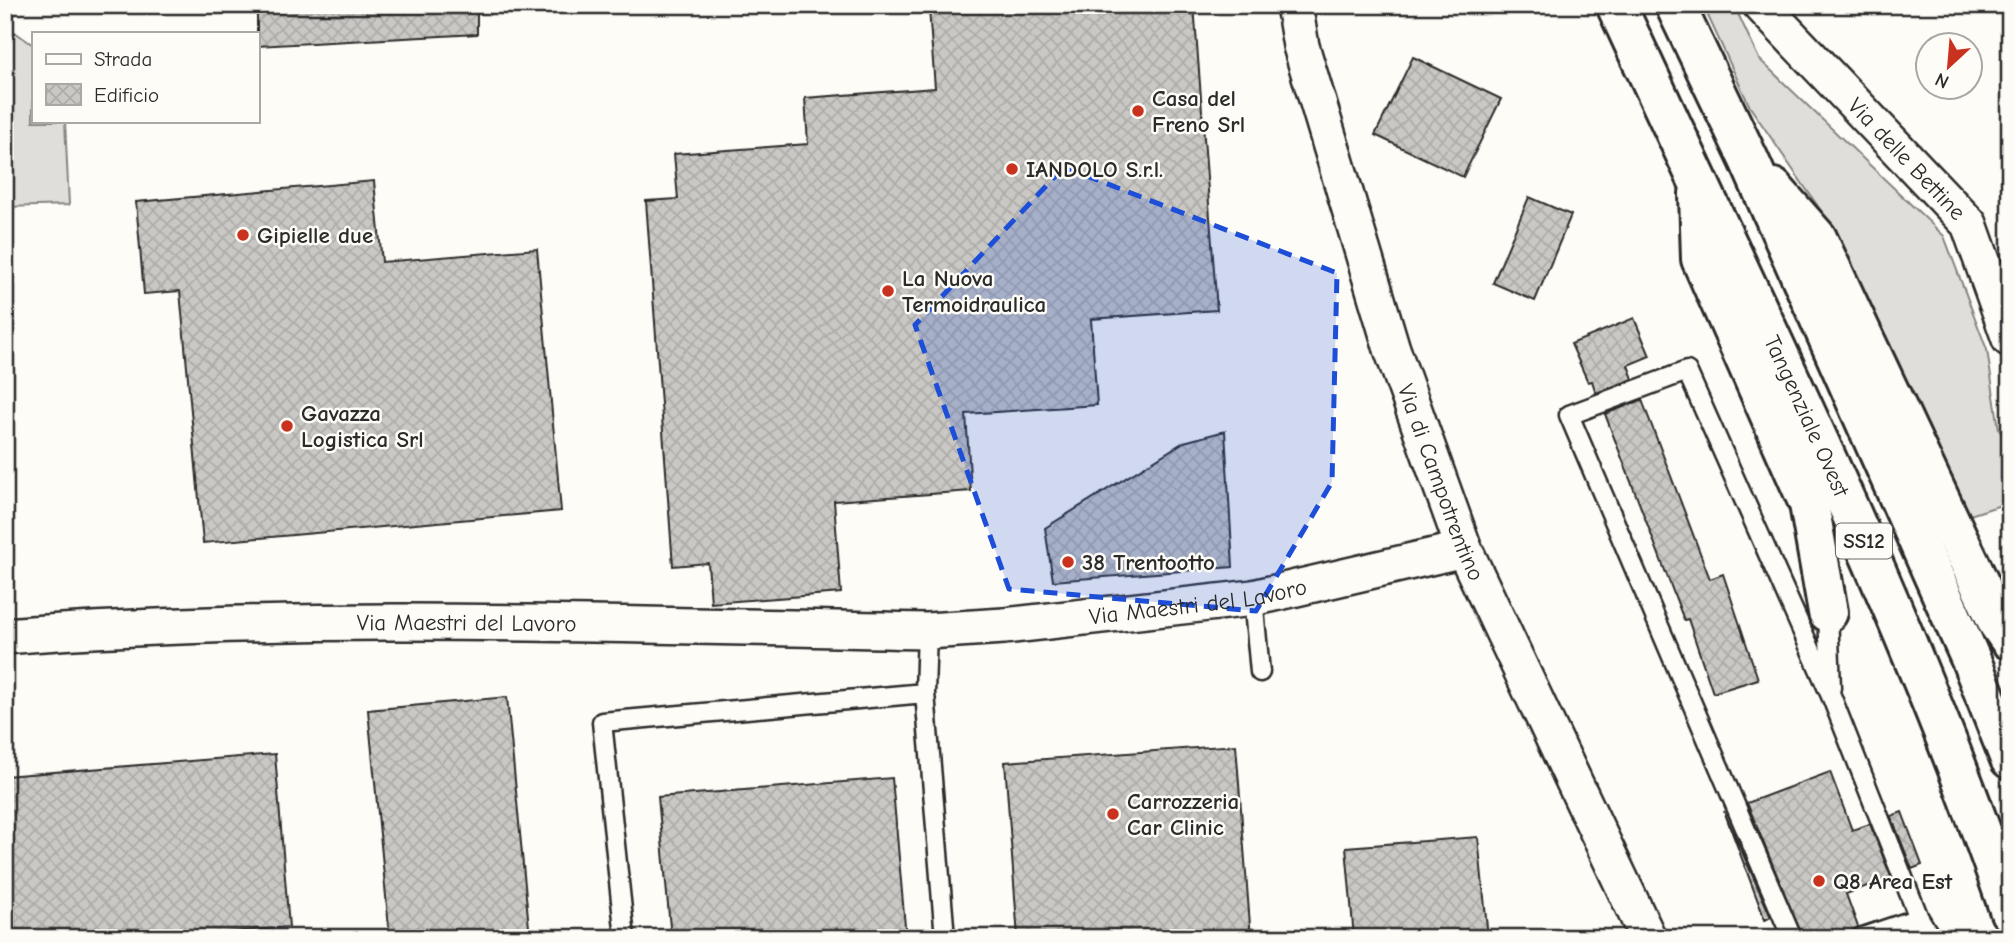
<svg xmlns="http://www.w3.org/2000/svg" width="2015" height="943" viewBox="0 0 2015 943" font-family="'Comic Neue',sans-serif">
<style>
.grass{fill:#dfdeda;stroke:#858482;stroke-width:2}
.building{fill:url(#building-cross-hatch);stroke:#2b2b2b;stroke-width:2}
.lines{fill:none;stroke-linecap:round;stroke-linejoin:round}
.lane-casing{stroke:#2b2b2b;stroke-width:23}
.street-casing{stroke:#2b2b2b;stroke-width:40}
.highway-casing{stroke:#2b2b2b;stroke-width:44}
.lane{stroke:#fdfcf7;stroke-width:18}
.street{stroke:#fdfcf7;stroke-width:35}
.highway{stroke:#fdfcf7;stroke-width:38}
.marked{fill:#1d4ed8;fill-opacity:0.2;stroke:#1d4ed8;stroke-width:5;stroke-dasharray:14 9;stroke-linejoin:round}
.poi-dot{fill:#c8321e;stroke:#fdfcf7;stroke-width:2.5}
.labels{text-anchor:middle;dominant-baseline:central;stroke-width:5;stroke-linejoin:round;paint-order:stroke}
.shield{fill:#fdfcf7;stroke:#6a6a68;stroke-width:2}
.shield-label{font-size:21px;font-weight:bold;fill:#2b2b2b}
.poi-label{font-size:23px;font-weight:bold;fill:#2b2b2b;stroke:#fdfcf7;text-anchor:start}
.street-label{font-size:23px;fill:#2b2b2b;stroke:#fdfcf7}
</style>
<defs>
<pattern id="building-cross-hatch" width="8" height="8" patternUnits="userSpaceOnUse" patternTransform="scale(1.75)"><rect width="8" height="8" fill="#c9c8c4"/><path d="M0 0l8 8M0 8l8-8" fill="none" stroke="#adaca9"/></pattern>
</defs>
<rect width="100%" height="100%" fill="#fdfcf7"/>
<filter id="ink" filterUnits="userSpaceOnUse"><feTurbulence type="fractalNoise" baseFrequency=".0143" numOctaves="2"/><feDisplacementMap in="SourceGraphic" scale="14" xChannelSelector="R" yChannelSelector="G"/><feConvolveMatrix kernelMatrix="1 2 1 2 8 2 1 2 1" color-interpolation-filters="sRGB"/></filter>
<g filter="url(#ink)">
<path class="grass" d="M1703 5H1734L1759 59 1944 236 1987 350 1999 429 2010 449V502L1967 516 1828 221 1750 107Z
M5 25 33 45V121H65L69 205 5 207Z"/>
<path class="building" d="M257 5H477V34L257 46Z
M980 5H1194L1217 310 1091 319 1097 405 966 414 971 491 834 501 841 593 711 603 708 563 673 566 646 201 678 199 674 154 808 144 805 98 935 88 929 9Z
M1413 57 1501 99 1463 177 1375 135Z
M374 181 382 262 537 249 561 511 203 543 180 291 144 294 136 202Z
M1529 197 1571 215 1535 301 1493 283Z
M1634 318 1650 356 1628 365 1633 379 1596 393 1592 381 1588 382 1571 344Z
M1642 400 1710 579 1723 574 1758 679 1713 693 1688 619 1684 620 1605 414Z
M1225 431 1233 567 1053 581 1045 528 1184 442Z
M507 697 530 938H390L368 710Z
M1236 745 1251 938H1018L1005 762Z
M275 754 289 927 161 938H12L5 859V776Z
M1830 772 1852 830 1870 824 1891 877 1846 894 1858 927 1851 931 1849 938H1803L1747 803Z
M892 778 906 938H671L658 797Z
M1724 811 1771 917 1765 920Z
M1902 812 1922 865 1912 869 1891 816Z
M1478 837 1488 938H1354L1346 847Z"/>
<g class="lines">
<g class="lane-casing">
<path id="lane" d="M1253 598 1260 672
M1828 612 1831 688
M927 631 925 693 945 938
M1919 918 1931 938
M625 938 602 722 925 693
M1792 938 1569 415 1687 371 1832 698 1919 918 1860 938"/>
</g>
<g class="street-casing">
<g id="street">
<path id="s1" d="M1294 5 1301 46 1392 349 1464 549 1648 938"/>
<path id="s2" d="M1761 5 1969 224 2010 339"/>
<path id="s3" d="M5 636C312 612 620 625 927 631L1004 626 1253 598 1464 549"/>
</g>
</g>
<g class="highway-casing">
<g id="highway">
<path id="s4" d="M1616 5C1754 305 1903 600 2010 912"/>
<path d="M1675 5 1749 160 1971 660 2010 759"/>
<path d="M1773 188 1817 238 1998 623 2010 640"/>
<path d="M1699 194 1701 259 1809 504 1828 612"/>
</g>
</g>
<use href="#lane" class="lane"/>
<use href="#street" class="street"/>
<use href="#highway" class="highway"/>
</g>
</g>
<path class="marked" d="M1064 167 1337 273 1332 482 1256 611 1009 589 915 325Z"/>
<g class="poi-dot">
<circle cx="1138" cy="111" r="7"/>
<circle cx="1012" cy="169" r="7"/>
<circle cx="243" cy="235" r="7"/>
<circle cx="888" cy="291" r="7"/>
<circle cx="287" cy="426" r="7"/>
<circle cx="1068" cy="562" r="7"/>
<circle cx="1113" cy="814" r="7"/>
<circle cx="1819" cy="881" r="7"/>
</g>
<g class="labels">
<rect class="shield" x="1836" y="523.5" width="56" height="35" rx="5"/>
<g class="shield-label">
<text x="1864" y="541">SS12</text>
</g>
<g class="poi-label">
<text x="1152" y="98">Casa del<tspan x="1152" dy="26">Freno Srl</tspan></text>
<text x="1026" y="169">IANDOLO S.r.l.</text>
<text x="257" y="235">Gipielle due</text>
<text x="902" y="278">La Nuova<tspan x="902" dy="26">Termoidraulica</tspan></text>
<text x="301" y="413">Gavazza<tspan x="301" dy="26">Logistica Srl</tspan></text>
<text x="1082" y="562">38 Trentootto</text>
<text x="1127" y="801">Carrozzeria<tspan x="1127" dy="26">Car Clinic</tspan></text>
<text x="1833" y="881">Q8 Area Est</text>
</g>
<g class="street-label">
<text stroke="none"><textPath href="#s2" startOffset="212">Via delle Bettine</textPath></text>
<text stroke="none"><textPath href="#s4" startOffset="453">Tangenziale Ovest</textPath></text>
<text stroke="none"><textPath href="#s1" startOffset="500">Via di Campotrentino</textPath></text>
<text stroke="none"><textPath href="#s3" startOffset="1195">Via Maestri del Lavoro</textPath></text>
<text stroke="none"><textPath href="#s3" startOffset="462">Via Maestri del Lavoro</textPath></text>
</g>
</g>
<rect width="2015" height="943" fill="none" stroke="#fdfcf7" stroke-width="28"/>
<rect x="14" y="14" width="1987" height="915" fill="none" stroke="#2b2b2b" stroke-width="2.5" filter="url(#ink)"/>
<rect x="32" y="32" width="228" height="91" fill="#fdfcf7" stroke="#a9a8a5" stroke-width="2"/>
<rect x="46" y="54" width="35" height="10" fill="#fdfcf7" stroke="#a9a8a5" stroke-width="2"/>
<text x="94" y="66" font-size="21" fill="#2b2b2b">Strada</text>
<rect x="46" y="84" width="35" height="21" fill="url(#building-cross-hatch)" stroke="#a9a8a5" stroke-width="2"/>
<text x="94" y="102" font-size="21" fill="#2b2b2b">Edificio</text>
<g transform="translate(1949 66) rotate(206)"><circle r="33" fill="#fdfcf7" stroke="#a9a8a5" stroke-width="2"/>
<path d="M0-5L12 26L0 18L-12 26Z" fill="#c8321e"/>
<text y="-10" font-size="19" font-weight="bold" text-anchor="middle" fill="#2b2b2b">N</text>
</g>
</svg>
